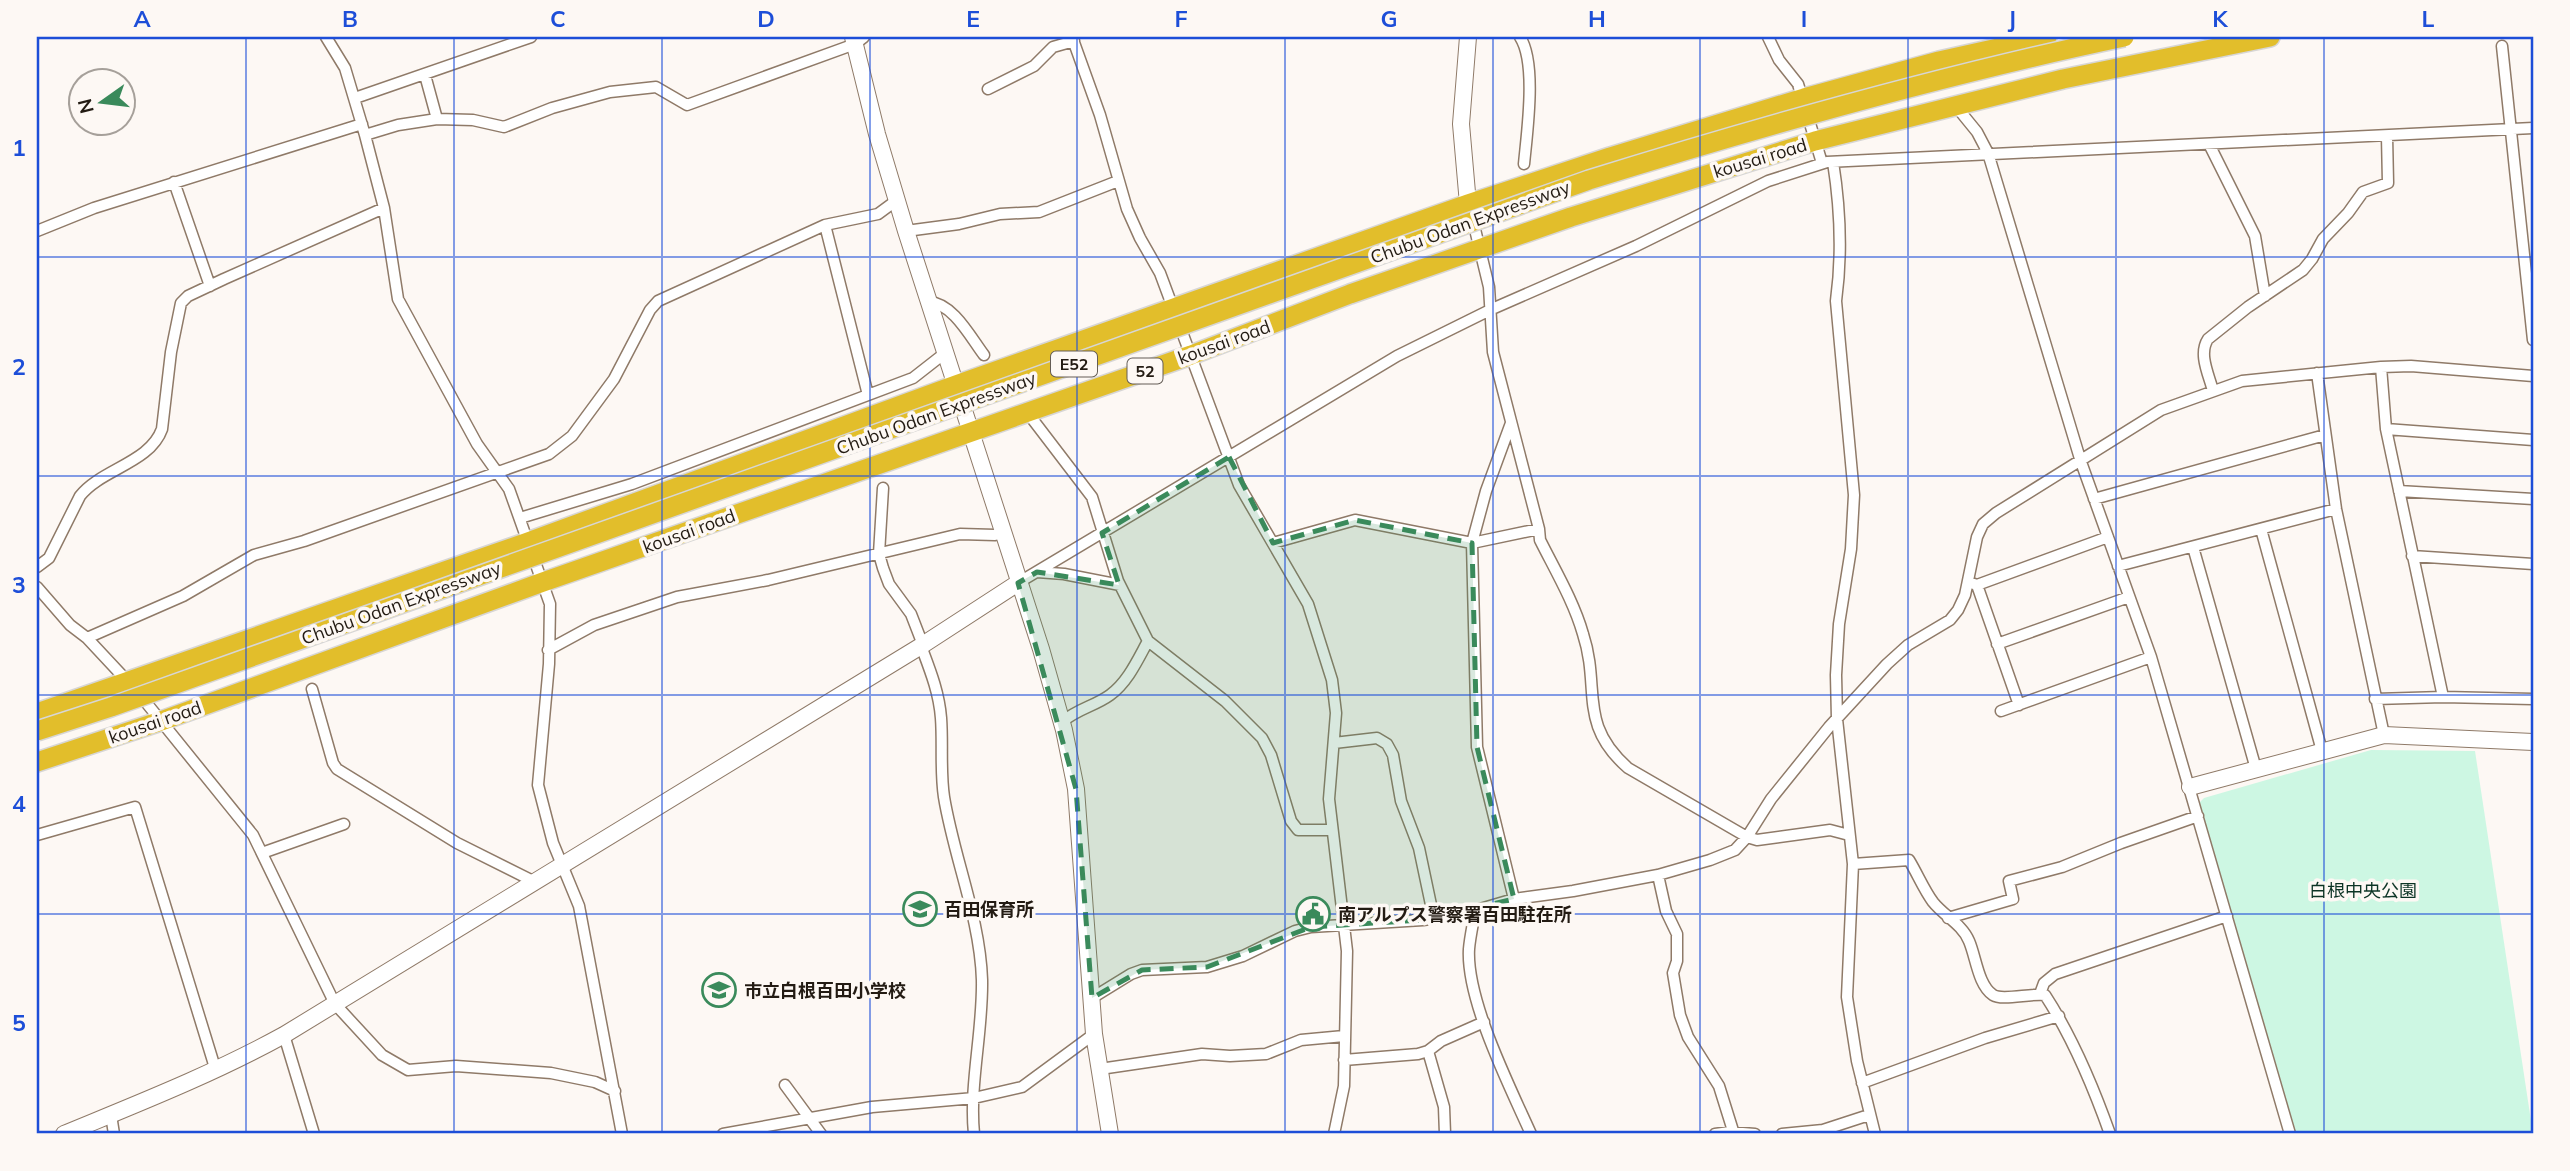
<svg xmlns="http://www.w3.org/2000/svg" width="2570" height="1171" viewBox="0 0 2570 1171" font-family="Mulish,'Noto Sans JP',sans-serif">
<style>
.green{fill:#cdf7e3}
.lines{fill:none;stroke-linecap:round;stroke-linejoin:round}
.street-casing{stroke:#8f7a68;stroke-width:13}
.secondary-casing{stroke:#8f7a68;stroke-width:18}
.highway-casing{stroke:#d7d6d5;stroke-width:22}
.street{stroke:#fff;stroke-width:10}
.secondary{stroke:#fff;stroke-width:16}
.highway{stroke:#e2be2b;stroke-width:19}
.highway-bridge-casing{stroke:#d7d6d5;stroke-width:22;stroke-linecap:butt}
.highway-bridge{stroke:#e2be2b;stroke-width:19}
.marked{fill:#3a8a5b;fill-opacity:0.2;stroke:#3a8a5b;stroke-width:5;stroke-dasharray:14 9;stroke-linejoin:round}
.grid{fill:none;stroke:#1d4ed8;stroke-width:2;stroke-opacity:0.55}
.labels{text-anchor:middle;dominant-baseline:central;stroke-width:7;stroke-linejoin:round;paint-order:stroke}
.shield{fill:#fdf8f4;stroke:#645d56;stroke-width:2}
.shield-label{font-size:16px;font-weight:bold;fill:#231b13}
.street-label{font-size:18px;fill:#231b13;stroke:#fdf8f4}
.park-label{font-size:18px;fill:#0c3425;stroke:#fdf8f4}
.poi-label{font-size:18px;font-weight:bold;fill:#231b13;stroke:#fdf8f4;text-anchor:start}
.neatline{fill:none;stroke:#1d4ed8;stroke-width:2.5}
.grid-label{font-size:23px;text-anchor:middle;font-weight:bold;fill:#1d4ed8}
</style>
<rect width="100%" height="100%" fill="#fdf8f4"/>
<path class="green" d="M2371 750 2475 751 2533 1134H2294L2199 803 2204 798Z"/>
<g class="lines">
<g class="street-casing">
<path id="street" d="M326 37 345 68 365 135 384 208 398 299 477 444 509 489 550 604 549 664 538 785 553 843 579 906 622 1134
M1072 37 1100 115 1127 209 1140 238 1160 273 1239 485 1308 604 1332 680 1336 713 1329 799 1347 951 1344 1086 1334 1134
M1520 37C1537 63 1527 132 1524 164
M1768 37 1779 60 1798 84 1822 163
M2502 46 2533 340
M425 75 437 119
M988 89 1034 66 1053 47 1074 41
M355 98 531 37
M1955 105 1977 132 1988 153 2081 462 2151 657 2290 1134
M365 135 398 125 437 119 473 120 504 127 552 108 610 92 656 87 687 105 855 44 864 37
M2209 144 2255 236 2265 296
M1833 162C1840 206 1842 257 1836 301L1854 495 1851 549 1839 624 1836 675 1837 719 1853 864 1847 997 1857 1061 1875 1134
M174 182 210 286
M1472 217 1489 287 1493 352 1539 529
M825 225 868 395
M37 231 94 208 362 124
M906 231 959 224 1000 214 1039 212 1118 181
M929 302C953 303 971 338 984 355
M2381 367 2386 429 2443 697
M2317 373 2336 509 2384 735
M2213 391C2209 375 2198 354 2208 339L2248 307 2303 270 2312 259 2323 239 2348 213 2363 192 2388 183 2387 136
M1027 412 1092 497 1118 581 1148 641 1225 701 1262 738 1271 755 1291 821 1298 830H1332
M1511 423 1486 491 1472 543 1477 747 1514 899
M2386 429 2533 440
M883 488 879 554 883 568 889 584 911 614 923 645
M2399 491 2533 499
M2094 499 2325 435
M520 518 632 484 913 378 945 353
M2261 529 2322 751
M1273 543 1355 520 1472 543 1539 529 1540 540C1555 570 1574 602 1583 634 1601 689 1577 723 1628 768L1747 837 1757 840 1830 830 1849 835
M2193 547 2256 769
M2412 556 2533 564
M2118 566 2336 509
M37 567 49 558 80 496C101 469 150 463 162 429L171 352 181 303 188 296 224 279 384 208
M1037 572 1064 574 1120 585
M1018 583 1397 356 1492 309 1636 246 1768 181 1827 162 2533 128
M1971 583 1977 585 2019 705
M1977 585 2108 537
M37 587 70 625 87 638 129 683
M87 638 183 596 254 555 304 541 549 454 572 436 614 379 650 310 658 301 825 225 878 214 897 200
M1997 644 2129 597
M921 646C930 670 939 692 941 718 943 744 940 771 944 797 954 858 980 918 982 980 983 1032 969 1084 974 1134
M548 650 594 625 677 597 768 580 960 534 995 535 1003 533
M312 689 333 763 337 769 457 843 535 882
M140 695 253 835 335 1004 382 1055 408 1070 456 1066 551 1073 595 1082 615 1091
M2375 699 2443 697 2533 699
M2001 711 2151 657
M1062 722C1077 709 1095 706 1110 695 1128 682 1138 659 1148 641
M1334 743 1377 738 1387 744 1393 755 1401 801 1419 848 1434 919
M37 835 135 807 216 1071
M262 853 344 824
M1853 864 1909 860C1917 873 1924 890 1933 902 1944 916 1962 924 1969 941 1976 957 1978 985 1993 995 2002 1001 2031 993 2045 995 2073 1038 2093 1086 2110 1134
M1658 875 1666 911 1677 934V961L1673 973 1680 1015 1688 1037 1719 1086 1734 1134
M1475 912C1473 924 1470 937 1469 949 1466 1000 1510 1087 1531 1134
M1948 918 2013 899 2009 881 2062 867 2121 843 2198 816
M2040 994 2044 983 2055 974 2227 916
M1092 998 1131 974 1142 970 1207 967 1243 956 1295 931 1311 927 1423 920 1463 914 1514 899 1573 891 1658 875 1710 860 1735 850 1747 837 1771 799 1829 727 1887 664 1908 645 1950 620 1958 610 1965 595 1977 537 1983 524 1996 513 2161 410 2242 381 2381 367 2411 366 2533 376
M284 1035 314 1134
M1428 1051 1444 1107 1445 1134
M1344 1060 1418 1054 1428 1051 1441 1041 1484 1022
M1100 1069 1202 1054 1230 1056 1266 1054 1301 1040 1344 1036
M1862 1083 1985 1038 2059 1016
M785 1085 821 1134
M111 1115 114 1134
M723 1134 872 1107 974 1098 1022 1087 1094 1034
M1715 1134 1730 1132 1755 1134
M1782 1134 1823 1130 1869 1115"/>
</g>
<g class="secondary-casing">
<path id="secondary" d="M853 37 877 134 906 231 1041 649 1064 730 1076 789 1094 1034 1110 1134
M1468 204 1461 124 1468 37
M2190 787 2384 735 2533 742
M64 1134C139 1103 213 1074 284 1035L921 646 1018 583"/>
</g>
<g class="highway-casing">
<path id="highway" d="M37 713 528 542 956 385 1468 204 1610 157 1804 98 1939 61 2047 37
M37 762 161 721 543 582 1191 355 1350 294 1571 217 1815 141 2063 79 2270 37"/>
</g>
<use href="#street" class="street"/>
<use href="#secondary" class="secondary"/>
<use href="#highway" class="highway"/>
<g class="highway-bridge-casing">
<path id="highway-bridge" d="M37 731 111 707 1589 180C1766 125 1943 75 2124 37"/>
</g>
<use href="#highway-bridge" class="highway-bridge"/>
</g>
<path class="marked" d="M1229 457 1273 543 1355 520 1472 543 1477 747 1514 899 1423 920 1311 927 1207 967 1142 970 1092 998 1076 789 1018 583 1037 572 1119 585 1102 533Z"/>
<path class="grid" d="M246 37V1134M454 37V1134M662 37V1134M870 37V1134M1077 37V1134M1285 37V1134M1493 37V1134M1700 37V1134M1908 37V1134M2116 37V1134M2324 37V1134M37 257H2533M37 476H2533M37 695H2533M37 914H2533"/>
<defs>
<g id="school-ring" transform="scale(1.75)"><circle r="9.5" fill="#fdf8f4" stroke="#3a8a5b" stroke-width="1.5"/><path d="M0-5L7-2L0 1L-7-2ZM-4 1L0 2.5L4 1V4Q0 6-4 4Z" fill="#3a8a5b"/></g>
<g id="civic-ring" transform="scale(1.75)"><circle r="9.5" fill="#fdf8f4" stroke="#3a8a5b" stroke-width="1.5"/><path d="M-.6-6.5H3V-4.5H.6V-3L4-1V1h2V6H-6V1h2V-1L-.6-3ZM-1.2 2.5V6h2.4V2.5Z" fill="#3a8a5b"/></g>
</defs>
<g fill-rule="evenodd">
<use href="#school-ring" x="920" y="909"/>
<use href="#civic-ring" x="1313" y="914"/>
<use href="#school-ring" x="719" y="990"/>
</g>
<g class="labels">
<g class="shield">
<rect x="1051" y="351.5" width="46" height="25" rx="5"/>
<rect x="1127.5" y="358.5" width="35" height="25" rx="5"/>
</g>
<g class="shield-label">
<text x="1074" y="364">E52</text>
<text x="1145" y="371">52</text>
</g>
<g class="street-label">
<text transform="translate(1760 158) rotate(-17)">kousai road</text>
<text transform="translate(1470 222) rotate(-20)">Chubu Odan Expressway</text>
<text transform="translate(1224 342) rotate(-20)">kousai road</text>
<text transform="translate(936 413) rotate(-20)">Chubu Odan Expressway</text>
<text transform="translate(689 531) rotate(-20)">kousai road</text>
<text transform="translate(401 603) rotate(-20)">Chubu Odan Expressway</text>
<text transform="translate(155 722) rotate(-19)">kousai road</text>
</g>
<g class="park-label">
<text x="2363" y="890">白根中央公園</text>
</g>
<g class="poi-label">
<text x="944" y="909">百田保育所</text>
<text x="1338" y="914">南アルプス警察署百田駐在所</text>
<text x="744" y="990">市立白根百田小学校</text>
</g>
</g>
<rect width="2570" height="1171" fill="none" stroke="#fdf8f4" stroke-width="77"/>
<g transform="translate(102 102) rotate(256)"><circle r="33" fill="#fdf8f4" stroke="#a6a09a" stroke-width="2"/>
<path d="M0-5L12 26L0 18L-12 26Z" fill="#3a8a5b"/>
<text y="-10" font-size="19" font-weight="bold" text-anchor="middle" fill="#231b13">N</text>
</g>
<rect x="38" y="38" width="2494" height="1094" class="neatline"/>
<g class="grid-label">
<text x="142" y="27">A</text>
<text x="350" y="27">B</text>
<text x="558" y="27">C</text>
<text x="766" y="27">D</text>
<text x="973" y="27">E</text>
<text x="1181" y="27">F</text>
<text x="1389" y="27">G</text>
<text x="1597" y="27">H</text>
<text x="1804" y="27">I</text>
<text x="2012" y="27">J</text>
<text x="2220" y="27">K</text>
<text x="2428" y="27">L</text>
<text x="19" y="156">1</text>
<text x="19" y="375">2</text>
<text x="19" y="593">3</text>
<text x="19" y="812">4</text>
<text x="19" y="1031">5</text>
</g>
</svg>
